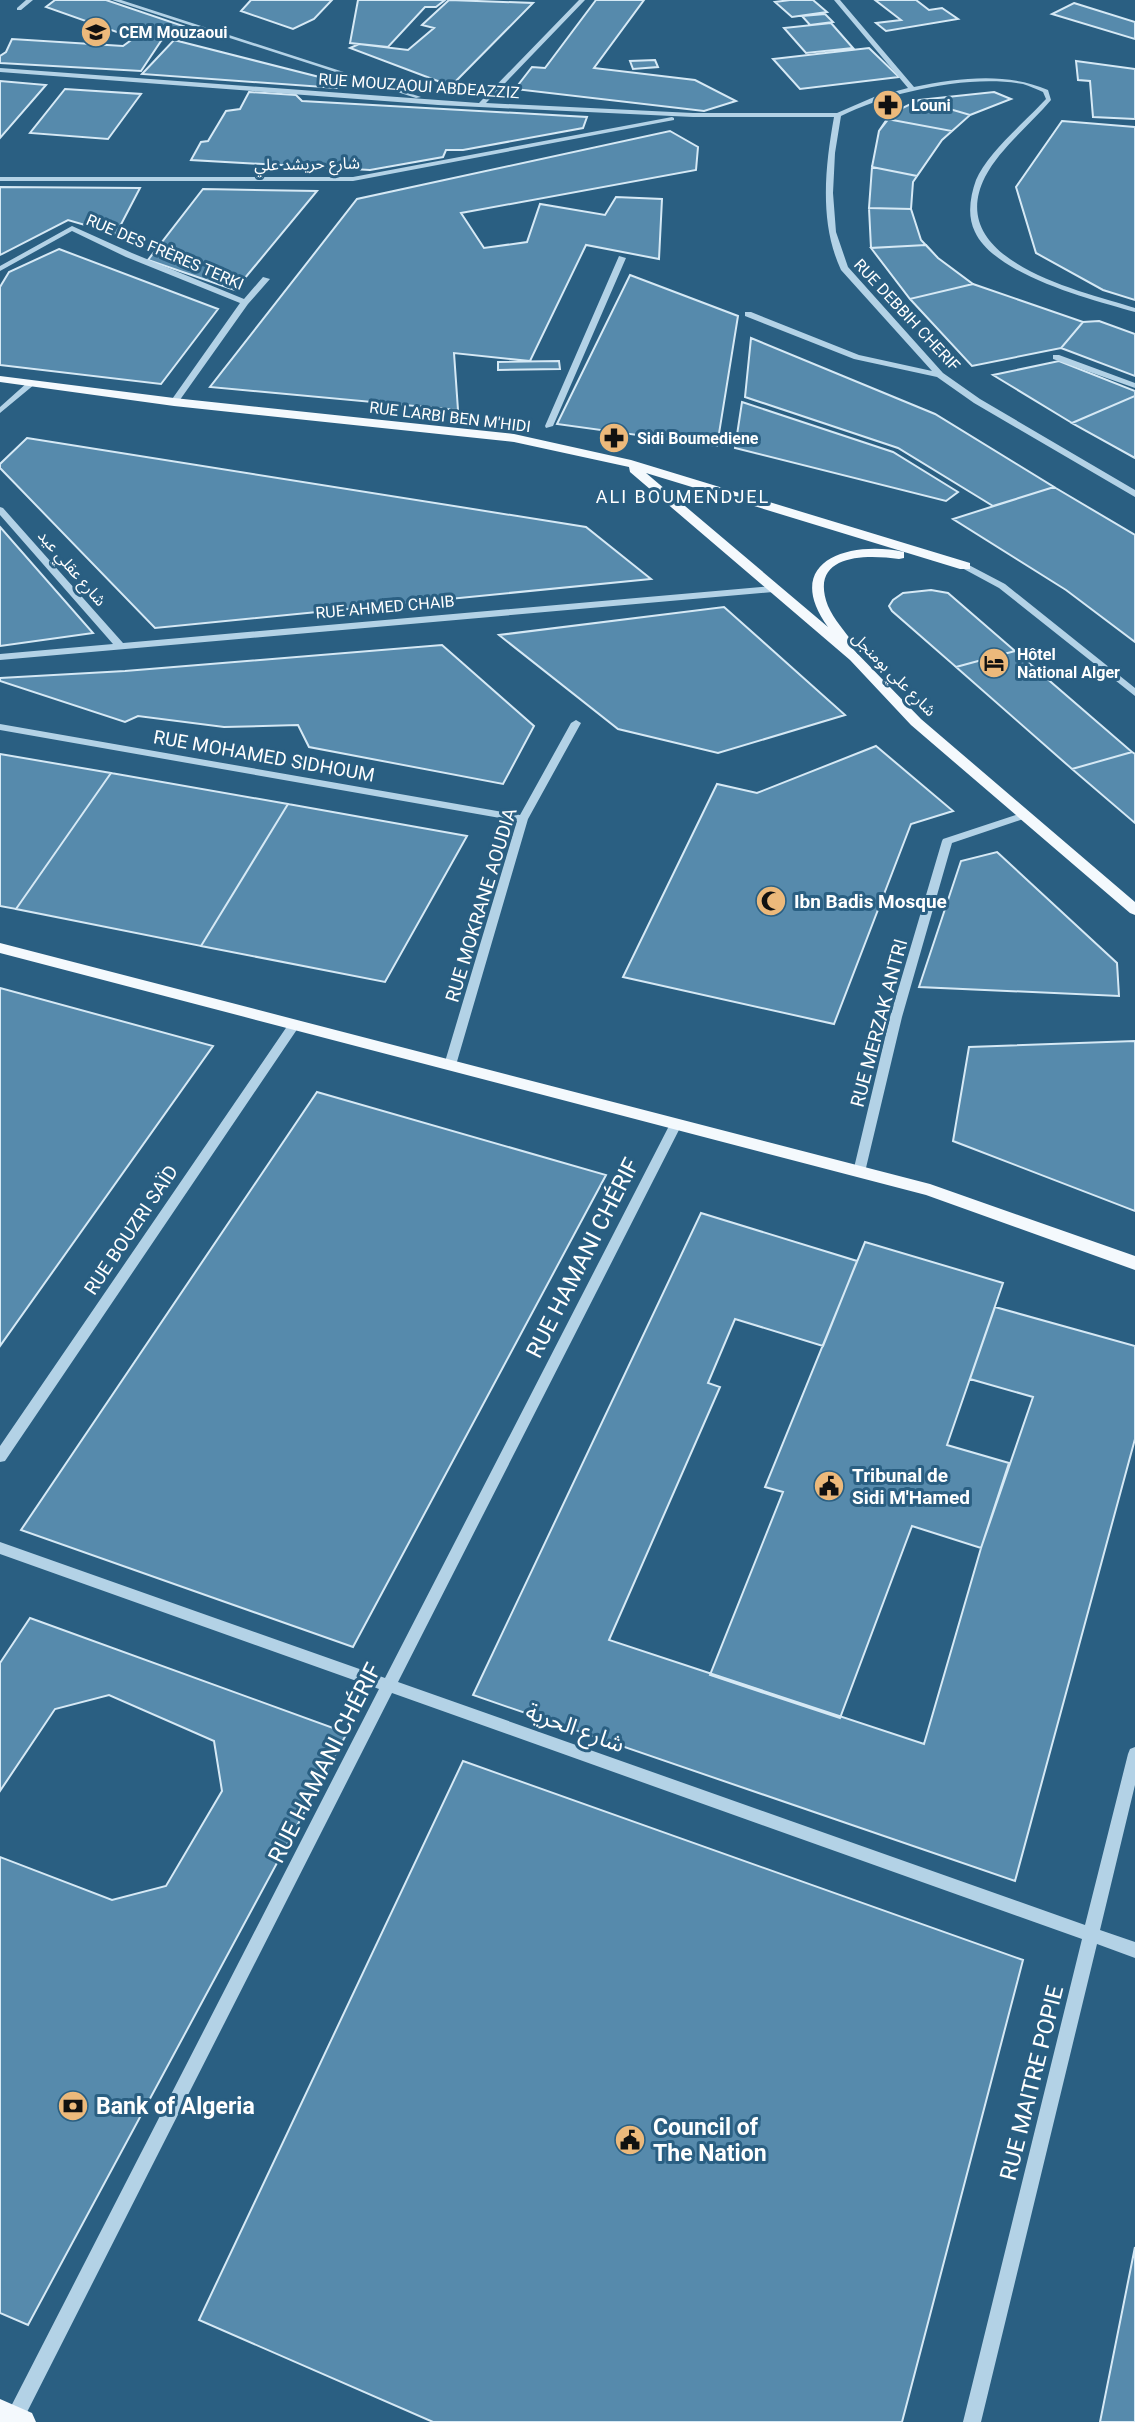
<svg xmlns="http://www.w3.org/2000/svg" width="1135" height="2422" viewBox="0 0 1135 2422" font-family="Roboto,'Noto Sans Arabic',sans-serif">
<style>
.building{fill:#568aac;stroke:#d6e9f5;stroke-width:2}
.lines{fill:none;stroke-linecap:round;stroke-linejoin:round}
.minor{fill:#b3d2e6;fill-rule:evenodd}
.major{fill:#f4f9fd;fill-rule:evenodd}
.labels{text-anchor:middle;dominant-baseline:central;stroke-width:6;stroke-linejoin:round;paint-order:stroke}
.far-poi-label{font-size:16px;font-weight:bold;fill:#fff;stroke:#2a5f82;text-anchor:start}
.far-street-label{font-size:16px;fill:#fff;stroke:#2a5f82}
.far-neighbourhood-label{font-size:18px;letter-spacing:2px;fill:#fff;stroke:#2a5f82}
.street-label{font-size:19px;fill:#fff;stroke:#2a5f82}
.poi-label{font-size:19px;font-weight:bold;fill:#fff;stroke:#2a5f82;text-anchor:start}
.near-street-label{font-size:23px;fill:#fff;stroke:#2a5f82}
.near-poi-label{font-size:23px;font-weight:bold;fill:#fff;stroke:#2a5f82;text-anchor:start}
</style>
<rect width="100%" height="100%" fill="#2a5f82"/>
<path class="building" d="M55 0H106L183 26 161 41 141 71 0 63V56L6 52 12 39 123 46 134 38 46 7Z
M251 0H332L314 19 293 29 241 11Z
M358 0H445L436 7H425L388 47 350 43Z
M449 0 533 3 451 86 350 48 359 44 408 50 434 28 422 25Z
M596 0H644L594 68 695 80 736 101 704 111 515 89 532 67 545 68Z
M790 0H813L827 12 792 17 775 2Z
M875 0H916L929 10 942 8 958 19 886 31 876 23 901 20Z
M1074 3 1135 22V39L1052 14Z
M825 14 833 22 810 25 802 16Z
M831 23 853 48 806 53 784 28Z
M174 40 339 82 337 88 142 74Z
M869 48 899 77 800 89 773 59Z
M655 60 658 67 633 69 630 61Z
M1076 61 1135 69V119L1093 117 1090 81 1078 80Z
M0 81 46 85 0 138Z
M65 89 141 94 108 139 30 133Z
M249 92 296 95 302 101 587 117 583 128 463 150H446L443 157 370 170 191 160 201 142 208 141 226 111 240 109Z
M994 92 1011 99 970 115 942 140 913 182 911 209 869 208 872 167 879 131 894 112 919 100Z
M994 92 1011 99 970 115 919 100Z
M887 119 952 131 942 140 917 176 872 167 879 131Z
M1062 121 1135 127V300L1103 290 1036 253 1016 187Z
M670 131 698 147 696 170 461 213 484 248 527 242 540 204 605 215 616 197 662 199 659 259 586 245 530 361 454 353 458 410 210 387 357 199Z
M872 167 917 176 913 182 911 209 869 208Z
M0 187 140 188 116 234 68 220 0 255Z
M203 189 317 191 235 290 148 260Z
M869 208 911 209 921 240 938 258 973 284 1083 322 1099 321 1135 334V376L1061 348 972 366 910 299 871 248Z
M926 245 938 258 973 284 910 299 871 248Z
M59 249 218 309 161 384 0 365V287L9 272Z
M630 275 738 316 717 446 557 424Z
M1099 321 1135 334V376L1061 348 1083 322Z
M751 338 935 414 1054 487 993 506 898 448 745 397Z
M559 361 560 369 498 370V362Z
M1059 361 1135 391V396L1072 423 993 375Z
M1135 396V458L1072 423Z
M742 402 893 452 958 492 946 501 735 448Z
M27 438 586 527 651 579 155 628 0 468V464Z
M1054 487 1135 535V642L1066 590 953 519Z
M0 527 93 633 0 646Z
M931 590 948 593 1015 651 956 667 892 611 889 606 893 600 903 593Z
M724 607 845 715 718 753 618 729 499 635Z
M442 645 534 726 503 784 309 747 298 725 224 727 138 716 125 722 0 681V678L125 671Z
M1015 651 1132 752 1072 769 956 667Z
M876 746 953 811 911 824 834 1024 623 977 717 784 757 793Z
M1132 752 1135 754V823L1072 769Z
M0 754 111 773 16 909 0 906Z
M111 773 288 804 201 946 16 909Z
M288 804 467 836 385 982 201 946Z
M997 852 1117 963 1119 996 919 987 961 861Z
M0 988 213 1046 0 1346Z
M1135 1041V1211L953 1141 969 1047Z
M317 1092 606 1175 353 1647 21 1530Z
M701 1213 857 1261 823 1346 735 1319 708 1383 720 1387 609 1640 924 1744 981 1548 1033 1397 970 1379 995 1307 1135 1346V1439L1015 1881 473 1695Z
M865 1242 1003 1283 947 1445 1009 1463 981 1548 912 1526 840 1718 710 1675 783 1492 765 1487Z
M30 1618 347 1733 28 2325 0 2313V1857L112 1900 166 1886 222 1791 214 1741 109 1695 55 1709 0 1791V1663Z
M463 1761 1023 1960 902 2422H433L199 2320Z
M1135 2247V2422H1100Z"/>
<g class="lines">
<path class="minor" d="M26 0H33L21 10H17V8Z
M112 0H121L421 97 416 98Z
M579 0H585L486 103 693 113H837L874 97 908 88 834 0H840L914 87C959 78 1006 72 1048 90L1051 100C1030 125 1000 148 985 177 943 261 1080 291 1135 308V312C1092 300 995 275 975 232 967 216 970 197 976 180 987 153 1026 121 1046 99L1043 92C1036 89 1030 86 1023 84 969 74 889 92 841 116L835 153 833 193 836 232 848 267 943 373 980 399 1135 490V497L974 403 937 377 854 359 745 316V312H751L859 355 932 371 841 270C819 223 825 167 834 117H693L438 105 0 72V68L479 103Z
M672 117 674 118V120L353 181H0V177H353Z
M72 226 132 253 244 299 263 277 270 279 248 304 177 404 170 402 240 303 126 257 72 231 0 271V266Z
M619 256 626 258 553 426 546 428 545 426Z
M1053 355H1059L1135 383V388L1053 359Z
M28 382 35 384 0 413V407Z
M0 507 3 508 123 643 773 586 778 589 773 592 0 660V654L113 644 0 515Z
M965 563 1005 584 1135 688V696L999 588 962 568 960 566Z
M576 720 581 723 528 819 456 1065 450 1069 444 1065 517 821 0 730V724L520 815 571 723Z
M1025 812 1030 815 1029 817 952 843 902 1017 865 1172 859 1176 855 1175 853 1172 890 1017 942 841 943 839Z
M294 1021 300 1025 298 1028 5 1461 0 1462V1446L290 1022Z
M676 1120 682 1124 398 1682 1085 1925 1128 1754 1130 1749 1135 1747V1785L1100 1930 1135 1942V1958L1097 1944 981 2422H963L1082 1939 392 1693 22 2422H3L379 1689 0 1554V1542L385 1678 670 1124Z"/>
<path class="major" d="M0 376 174 398 514 434 631 460 970 563V569H960L646 473 828 627C781 562 848 540 904 552V558L899 559C865 554 808 554 828 606 834 620 845 631 853 643L850 646 921 719 1135 902V915L1130 913 911 725 850 660 630 472 629 467 514 442 174 406 0 382Z
M0 943 930 1184 1135 1256V1270L926 1195 0 953Z
M0 2399 32 2413 36 2422H0Z"/>
</g>
<defs>
<g id="school-disc" transform="scale(1.575)"><circle r="9.5" fill="#ecb97b" stroke="#2a5f82"/><path d="M0-5L7-2L0 1L-7-2ZM-4 1L0 2.5L4 1V4Q0 6-4 4Z" fill="#111"/></g>
<g id="pharmacy-disc" transform="scale(1.575)"><circle r="9.5" fill="#ecb97b" stroke="#2a5f82"/><path d="M-2-6h4v4h4v4h-4v4h-4v-4h-4v-4h4Z" fill="#111"/></g>
<g id="hotel-disc" transform="scale(1.575)"><circle r="9.5" fill="#ecb97b" stroke="#2a5f82"/><path d="M-6-4.5h1.5V1H6V5H4.5V3h-9V5H-6ZM-4 0a1.8 1.8 0 1 1 3.6 0ZM.5 0V-2.5h3Q6-2.5 6 0Z" fill="#111"/></g>
<g id="mosque-disc" transform="scale(1.575)"><circle r="9.5" fill="#ecb97b" stroke="#2a5f82"/><path d="M3.5-4.9A6 6 0 1 0 3.5 4.9A5 5 0 1 1 3.5-4.9Z" fill="#111"/></g>
<g id="civic-disc" transform="scale(1.575)"><circle r="9.5" fill="#ecb97b" stroke="#2a5f82"/><path d="M-.6-6.5H3V-4.5H.6V-3L4-1V1h2V6H-6V1h2V-1L-.6-3ZM-1.2 2.5V6h2.4V2.5Z" fill="#111"/></g>
<g id="bank-disc" transform="scale(1.575)"><circle r="9.5" fill="#ecb97b" stroke="#2a5f82"/><path d="M-6-4H6V4H-6ZM0-2.3a2.3 2.3 0 1 0 0 4.6a2.3 2.3 0 1 0 0-4.6Z" fill="#111"/></g>
</defs>
<g fill-rule="evenodd">
<use href="#school-disc" x="96" y="32"/>
<use href="#pharmacy-disc" x="888" y="105"/>
<use href="#pharmacy-disc" x="614" y="438"/>
<use href="#hotel-disc" x="994" y="663"/>
<use href="#mosque-disc" x="771" y="901"/>
<use href="#civic-disc" x="829" y="1486"/>
<use href="#bank-disc" x="73" y="2106"/>
<use href="#civic-disc" x="630" y="2140"/>
</g>
<g class="labels">
<g class="far-poi-label">
<text x="119" y="32">CEM Mouzaoui</text>
<text x="911" y="105">Louni</text>
<text x="637" y="438">Sidi Boumediene</text>
<text x="1017" y="654">Hôtel<tspan x="1017" dy="18">National Alger</tspan></text>
</g>
<g class="far-street-label">
<text transform="translate(419 86) rotate(4)">RUE MOUZAOUI ABDEAZZIZ</text>
<text transform="translate(307 164) rotate(-1)">شارع حريشد علي</text>
<text transform="translate(165 252) rotate(23)">RUE DES FRÈRES TERKI</text>
<text transform="translate(907 315) rotate(47)">RUE DEBBIH CHERIF</text>
<text transform="translate(450 417) rotate(7)">RUE LARBI BEN M'HIDI</text>
<text transform="translate(72 568) rotate(49)">شارع عقلي عيد</text>
<text transform="translate(385 607) rotate(-5)">RUE AHMED CHAIB</text>
<text transform="translate(894 674) rotate(45)">شارع علي بومنجل</text>
</g>
<g class="far-neighbourhood-label">
<text x="683" y="496">ALI BOUMENDJEL</text>
</g>
<g class="street-label">
<text transform="translate(264 756) rotate(10)">RUE MOHAMED SIDHOUM</text>
<text transform="translate(481 905) rotate(-73)">RUE MOKRANE AOUDIA</text>
<text transform="translate(879 1023) rotate(-75)">RUE MERZAK ANTRI</text>
<text transform="translate(131 1230) rotate(-56)">RUE BOUZRI SAÏD</text>
</g>
<g class="poi-label">
<text x="794" y="901">Ibn Badis Mosque</text>
<text x="852" y="1475">Tribunal de<tspan x="852" dy="22">Sidi M'Hamed</tspan></text>
</g>
<g class="near-street-label">
<text transform="translate(583 1258) rotate(-63)">RUE HAMANI CHÉRIF</text>
<text transform="translate(575 1728) rotate(20)">شارع الحرية</text>
<text transform="translate(325 1763) rotate(-63)">RUE HAMANI CHÉRIF</text>
<text transform="translate(1032 2083) rotate(-76)">RUE MAITRE POPIE</text>
</g>
<g class="near-poi-label">
<text x="96" y="2106">Bank of Algeria</text>
<text x="653" y="2127">Council of<tspan x="653" dy="26">The Nation</tspan></text>
</g>
</g>
</svg>
